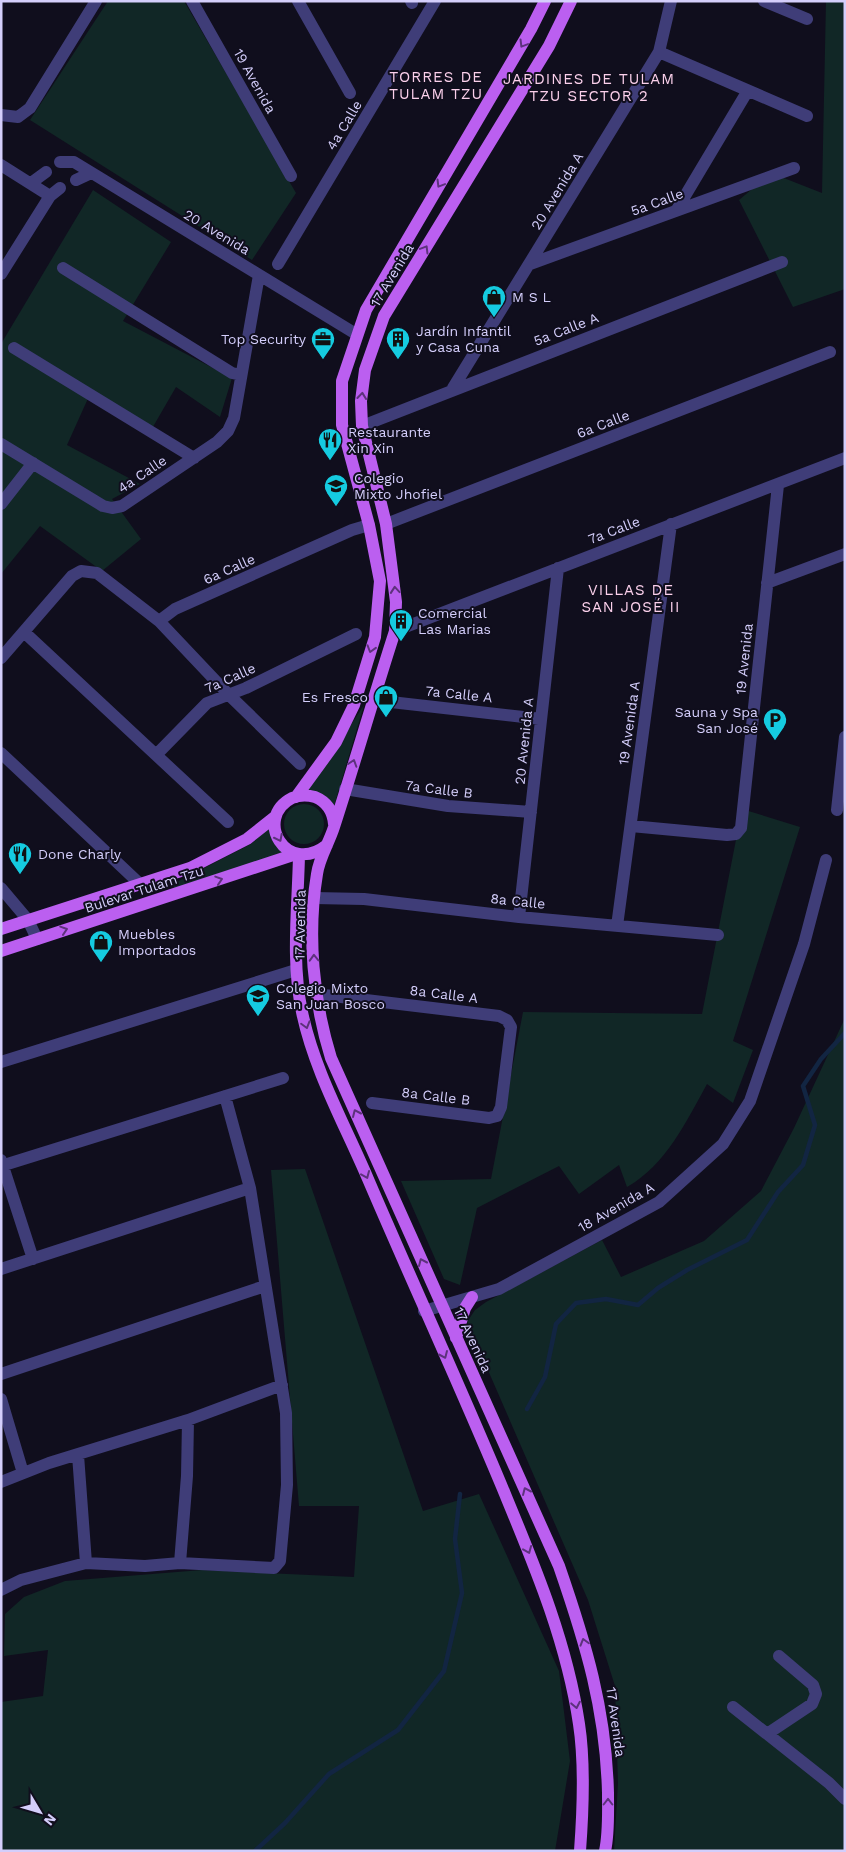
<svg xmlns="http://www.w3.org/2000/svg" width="846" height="1852" viewBox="0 0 846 1852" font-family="'Work Sans',sans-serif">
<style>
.green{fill:#112726}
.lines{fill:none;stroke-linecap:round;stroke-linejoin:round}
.stream{stroke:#122542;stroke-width:4.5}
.minor{stroke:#3f3d78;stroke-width:12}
.major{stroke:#bb5ff0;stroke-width:12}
.oneway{stroke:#5d327c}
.labels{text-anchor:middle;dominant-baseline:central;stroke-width:4;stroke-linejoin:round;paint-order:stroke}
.street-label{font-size:14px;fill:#d4cefb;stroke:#100e1d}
.poi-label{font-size:14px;fill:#d4cefb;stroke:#100e1d;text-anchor:start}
.neighbourhood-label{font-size:15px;letter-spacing:1px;fill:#fbd0eb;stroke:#100e1d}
</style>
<rect width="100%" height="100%" fill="#100e1d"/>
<path class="green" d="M108 1H184L296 193 252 260 30 120Z
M826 1H845V289L793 307 739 200 771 173 822 193Z
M93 190 171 242 123 321 232 378 220 417 176 387 150 432 90 394 67 445 140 484 112 499 141 539 102 571 40 526 1 574V344Z
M364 705 337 796 333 810 307 791Z
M284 824a20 20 0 1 1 40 0a20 20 0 1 1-40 0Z
M742 809 800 827 733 1041 753 1050 733 1103 707 1084C686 1122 666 1165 627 1187L619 1165 579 1194 559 1166 477 1208 460 1285 444 1279 401 1181 491 1179 523 1012 702 1014Z
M271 826 289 853 174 890 173 884 251 844Z
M845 1018V1851H614L618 1783 615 1686 588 1600 467 1322 475 1310 486 1302 602 1240 621 1277 704 1241 761 1191 794 1128Z
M305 1169 423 1511 479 1494 559 1671 570 1761 555 1851H1V1702L43 1696 48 1650 4 1656 5 1614 24 1597 65 1581 202 1570 354 1577 359 1506H299L271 1170Z"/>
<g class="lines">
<path class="stream" d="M527 1409 545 1377 556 1324 576 1303 606 1299 638 1305 658 1288 687 1270 747 1240 778 1192 803 1165 815 1125 803 1086 821 1059 845 1033
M255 1851 285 1823 329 1774 398 1730 444 1671 462 1593 455 1539 460 1494"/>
<path class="minor" d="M192 1 291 176
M298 1 350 93
M411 1 412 3
M764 1 807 19
M659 52 807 116
M1 115 18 117 30 108 96 1
M60 162H74L356 334
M1 165 50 196
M76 180 91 173
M31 183 46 172
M676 211 747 92
M278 264 435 1
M530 264 794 168
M63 268 232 373 241 375
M1 274 50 196 60 188
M14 348 194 458
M453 388 659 52 671 1
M362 426 782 262
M1 444 103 506 112 508 122 506 217 442 228 431 234 418 259 275
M1 504 33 463
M386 524 830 352
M767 583 845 554
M159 621 175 609 352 530 369 525
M395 631 845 458
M24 632 228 822
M1 658 72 576 81 571 97 573 159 621 229 695 300 764
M373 700 541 719
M1 753 140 884
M156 755 207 703 246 688 356 634
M345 789 448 806 531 812
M837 810 845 737
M631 826 727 835 736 834 741 828 778 485
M1 888 28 920 37 939
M314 898 364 899 519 917 718 935
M519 917 558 568
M617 926 671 524
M316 994 499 1016 507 1020 511 1027 501 1107 497 1116 489 1118 372 1103
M1 1062 296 970
M1 1160 33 1259
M1 1166 283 1078
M1 1269 250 1188
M424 1311 499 1289 659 1202 723 1144 750 1101 804 944 826 860
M1 1374 265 1286
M1 1399 23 1473
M78 1455 86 1563
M1 1482 49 1463 188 1420 282 1385
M180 1563 187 1476 188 1420
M1 1590 21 1580 86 1563 145 1566 180 1563 274 1568 280 1561 287 1485 286 1413 250 1188 225 1096
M733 1707 829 1783 845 1799
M767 1734 812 1704 816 1694 813 1685 779 1656"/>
<path class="major" d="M571 1 549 46 384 316 365 370 361 401 362 426 386 524 396 602 395 631C374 696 355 762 334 827 329 843 319 858 317 874 307 934 313 1000 331 1058L559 1566C586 1644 606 1710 608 1793 608 1812 609 1833 605 1851
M296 797 336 742 354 705 375 637 380 581 369 525 342 425V381L366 310 531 29 545 1
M327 845C286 877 253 818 292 798 299 795 308 795 315 797 327 802 333 812 334 824
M299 855C298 907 291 961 302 1012 314 1070 345 1125 368 1179 413 1284 461 1388 505 1494 536 1569 567 1643 579 1724 585 1763 583 1811 580 1851
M1 929 190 868 247 839 276 816
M1 951 296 854
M456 1338 465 1308 472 1297"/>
</g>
<defs><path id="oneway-chevron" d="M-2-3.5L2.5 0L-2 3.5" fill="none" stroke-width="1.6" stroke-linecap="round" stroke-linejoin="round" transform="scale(1.25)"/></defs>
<g class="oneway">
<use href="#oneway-chevron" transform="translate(523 44) rotate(121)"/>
<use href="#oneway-chevron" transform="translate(440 184) rotate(121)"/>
<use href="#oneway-chevron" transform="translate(425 249) rotate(-59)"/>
<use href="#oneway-chevron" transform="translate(362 396) rotate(-84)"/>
<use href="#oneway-chevron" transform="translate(395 590) rotate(-95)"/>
<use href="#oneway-chevron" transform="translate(371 649) rotate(107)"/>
<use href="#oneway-chevron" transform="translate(353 763) rotate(-72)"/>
<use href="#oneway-chevron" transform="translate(279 838) rotate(63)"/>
<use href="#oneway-chevron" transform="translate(219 880) rotate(-18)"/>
<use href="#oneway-chevron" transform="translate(64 930) rotate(-18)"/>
<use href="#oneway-chevron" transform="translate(314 958) rotate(-92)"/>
<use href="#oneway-chevron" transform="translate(306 1025) rotate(74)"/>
<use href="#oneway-chevron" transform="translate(356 1113) rotate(-114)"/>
<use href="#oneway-chevron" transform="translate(366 1175) rotate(67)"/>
<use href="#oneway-chevron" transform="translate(422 1262) rotate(-114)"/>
<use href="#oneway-chevron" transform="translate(444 1355) rotate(66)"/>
<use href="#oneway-chevron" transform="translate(526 1491) rotate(-114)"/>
<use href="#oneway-chevron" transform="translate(528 1550) rotate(68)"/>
<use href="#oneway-chevron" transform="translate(584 1642) rotate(-106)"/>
<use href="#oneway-chevron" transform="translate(576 1705) rotate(79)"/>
<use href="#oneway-chevron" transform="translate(608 1802) rotate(-90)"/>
</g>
<defs>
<g id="shop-pin" transform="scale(1.25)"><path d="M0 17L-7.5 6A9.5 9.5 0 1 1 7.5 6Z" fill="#15cbe0" stroke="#100e1d"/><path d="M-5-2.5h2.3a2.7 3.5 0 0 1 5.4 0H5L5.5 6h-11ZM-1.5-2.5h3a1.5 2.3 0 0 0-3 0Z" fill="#111"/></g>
<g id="office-pin" transform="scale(1.25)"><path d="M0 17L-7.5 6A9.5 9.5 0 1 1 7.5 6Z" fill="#15cbe0" stroke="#100e1d"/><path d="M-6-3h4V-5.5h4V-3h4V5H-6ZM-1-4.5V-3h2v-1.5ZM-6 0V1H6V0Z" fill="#111"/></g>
<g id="building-pin" transform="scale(1.25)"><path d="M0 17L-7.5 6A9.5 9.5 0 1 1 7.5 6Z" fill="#15cbe0" stroke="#100e1d"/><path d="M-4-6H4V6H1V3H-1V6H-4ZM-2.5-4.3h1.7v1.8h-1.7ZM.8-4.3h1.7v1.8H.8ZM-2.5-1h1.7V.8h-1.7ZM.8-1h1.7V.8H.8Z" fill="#111"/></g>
<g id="restaurant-pin" transform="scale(1.25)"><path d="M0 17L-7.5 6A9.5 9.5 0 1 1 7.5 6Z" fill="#15cbe0" stroke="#100e1d"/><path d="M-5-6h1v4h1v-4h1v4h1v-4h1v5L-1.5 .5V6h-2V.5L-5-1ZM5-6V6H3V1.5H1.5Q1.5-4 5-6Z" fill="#111"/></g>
<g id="school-pin" transform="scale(1.25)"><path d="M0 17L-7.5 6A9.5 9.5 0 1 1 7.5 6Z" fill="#15cbe0" stroke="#100e1d"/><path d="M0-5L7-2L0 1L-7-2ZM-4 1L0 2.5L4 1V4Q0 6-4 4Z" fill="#111"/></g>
<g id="parking-pin" transform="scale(1.25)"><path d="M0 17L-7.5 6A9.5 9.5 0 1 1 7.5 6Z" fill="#15cbe0" stroke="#100e1d"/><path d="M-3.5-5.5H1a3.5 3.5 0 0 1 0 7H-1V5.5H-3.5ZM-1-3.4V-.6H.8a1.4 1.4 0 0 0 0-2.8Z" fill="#111"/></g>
</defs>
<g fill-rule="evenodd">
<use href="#shop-pin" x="494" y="297"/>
<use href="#office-pin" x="323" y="339"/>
<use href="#building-pin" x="398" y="339"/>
<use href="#restaurant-pin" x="330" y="440"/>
<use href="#school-pin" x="336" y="486"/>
<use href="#building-pin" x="401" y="621"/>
<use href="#shop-pin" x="386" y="697"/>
<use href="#parking-pin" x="775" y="720"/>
<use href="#restaurant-pin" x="20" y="854"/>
<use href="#shop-pin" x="101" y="942"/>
<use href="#school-pin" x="258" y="996"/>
</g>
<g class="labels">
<g class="street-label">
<text transform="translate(255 81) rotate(61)">19 Avenida</text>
<text transform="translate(344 125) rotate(-59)">4a Calle</text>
<text transform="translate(557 191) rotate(-59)">20 Avenida A</text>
<text transform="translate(657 202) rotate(-20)">5a Calle</text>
<text transform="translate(217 232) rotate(31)">20 Avenida</text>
<text transform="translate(392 275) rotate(-59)">17 Avenida</text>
<text transform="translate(566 329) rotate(-21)">5a Calle A</text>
<text transform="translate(603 424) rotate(-21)">6a Calle</text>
<text transform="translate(142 474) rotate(-34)">4a Calle</text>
<text transform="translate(614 530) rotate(-21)">7a Calle</text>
<text transform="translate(229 569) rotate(-24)">6a Calle</text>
<text transform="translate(744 659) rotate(-84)">19 Avenida</text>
<text transform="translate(230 678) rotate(-24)">7a Calle</text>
<text transform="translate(459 694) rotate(6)">7a Calle A</text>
<text transform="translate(629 723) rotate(-82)">19 Avenida A</text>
<text transform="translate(524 741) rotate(-84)">20 Avenida A</text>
<text transform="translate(439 789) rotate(7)">7a Calle B</text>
<text transform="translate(144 889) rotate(-18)">Bulevar Tulam Tzu</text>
<text transform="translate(518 901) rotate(6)">8a Calle</text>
<text transform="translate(300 925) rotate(-89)">17 Avenida</text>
<text transform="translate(444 994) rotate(7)">8a Calle A</text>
<text transform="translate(436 1096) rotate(7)">8a Calle B</text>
<text transform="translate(616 1207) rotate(-30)">18 Avenida A</text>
<text transform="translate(473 1340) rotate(65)">17 Avenida</text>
<text transform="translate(616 1722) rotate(82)">17 Avenida</text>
</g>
<g class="poi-label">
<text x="512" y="297">M S L</text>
<text x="416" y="331">Jardín Infantil<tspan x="416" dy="16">y Casa Cuna</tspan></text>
<text x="306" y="339" text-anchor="end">Top Security</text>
<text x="348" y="432">Restaurante<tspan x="348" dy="16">Xin Xin</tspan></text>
<text x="354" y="478">Colegio<tspan x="354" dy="16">Mixto Jhofiel</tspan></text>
<text x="418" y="613">Comercial<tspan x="418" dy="16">Las Marias</tspan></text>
<text x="368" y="697" text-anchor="end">Es Fresco</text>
<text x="758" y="712" text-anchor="end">Sauna y Spa<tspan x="758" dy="16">San José</tspan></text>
<text x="38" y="854">Done Charly</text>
<text x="118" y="934">Muebles<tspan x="118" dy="16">Importados</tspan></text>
<text x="276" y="988">Colegio Mixto<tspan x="276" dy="16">San Juan Bosco</tspan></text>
</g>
<g class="neighbourhood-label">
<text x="436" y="77">TORRES DE<tspan x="436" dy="17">TULAM TZU</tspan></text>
<text x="589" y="79">JARDINES DE TULAM<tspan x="589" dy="17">TZU SECTOR 2</tspan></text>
<text x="631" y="590">VILLAS DE<tspan x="631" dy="17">SAN JOSÉ II</tspan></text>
</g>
</g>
<rect width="846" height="1852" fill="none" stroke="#d4cefb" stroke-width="5"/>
<g transform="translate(40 1812) rotate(128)" stroke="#100e1d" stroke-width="4" paint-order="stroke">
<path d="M0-4L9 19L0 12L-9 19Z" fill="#d4cefb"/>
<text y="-8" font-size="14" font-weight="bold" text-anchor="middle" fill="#d4cefb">N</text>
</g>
</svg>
